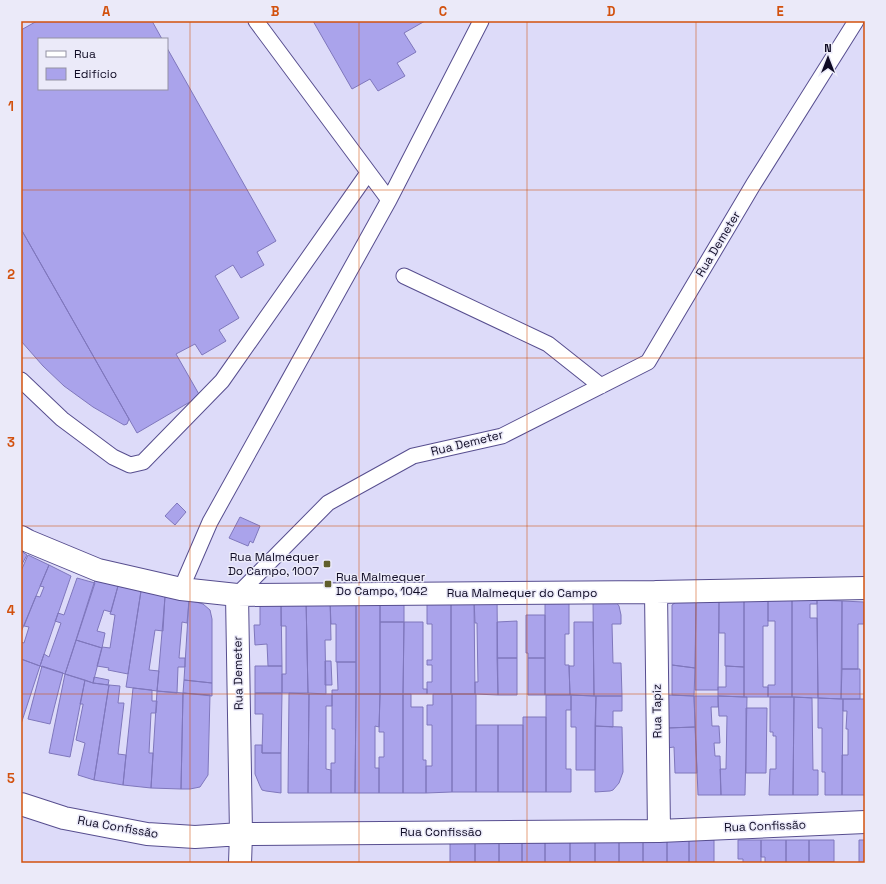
<svg xmlns="http://www.w3.org/2000/svg" width="886" height="884" viewBox="0 0 886 884" font-family="'Space Grotesk',sans-serif">
<style>
.building{fill:#aaa3eb;stroke:#7f77bc}
.lines{fill:none;stroke-linecap:round;stroke-linejoin:round}
.service-casing{stroke:#574e8f;stroke-width:17}
.minor-casing{stroke:#574e8f;stroke-width:24}
.service{stroke:#fff;stroke-width:15}
.minor{stroke:#fff;stroke-width:22}
.grid{fill:none;stroke:#d2510e;stroke-width:1;stroke-opacity:0.55}
.poi-dot{fill:#605f2c;stroke:#ebeaf9;stroke-width:1.5}
.labels{text-anchor:middle;dominant-baseline:central;stroke-width:3;stroke-linejoin:round;paint-order:stroke}
.street-label{font-size:12px;fill:#0f0b24;stroke:#ebeaf9}
.poi-label{font-size:12px;fill:#0f0b24;stroke:#ebeaf9;text-anchor:end}
.neatline{fill:none;stroke:#d2510e;stroke-width:1.5}
.grid-label{font-size:13px;text-anchor:middle;font-weight:bold;fill:#d2510e}
</style>
<rect width="100%" height="100%" fill="#dddbf9"/>
<path class="building" d="M37 21H152L162 39H39V89H167V48L276 241 257 252 264 265 241 278 233 265 215 276 239 318 219 330 226 341 202 355 195 344 176 354 200 396 137 433 21 229V30Z
M313 21H425L404 33 416 52 397 63 405 76 378 91 370 79 352 89Z
M21 229 129 419 127 424 124 425 93 407 64 386 43 366 21 341Z
M177 503 186 512 175 525 165 516Z
M240 517 260 526 253 543 250 541 248 546 229 538Z
M21 551 27 555 21 566Z
M28 555 49 565 21 632V571Z
M49 565 71 576 40 666 21 659V642L24 643 29 627 24 626 36 596 40 597 44 587 40 586Z
M77 578 95 583 65 674 40 666 44 654 49 657 61 623 55 621 56 619 58 613 64 615Z
M95 580 118 586 111 612 104 610 97 631 105 633 102 648 76 640Z
M118 586 141 591 128 674 108 670 109 668 97 666 102 647 110 648 115 615 110 614Z
M141 591 165 595 163 631 155 630 149 670 159 671 157 691 126 687Z
M165 597 189 600 187 623 182 622 179 658H185V667H178L177 693 157 691Z
M497 597 498 695 475 694V682H478L477 623H475L474 598Z
M281 599H306L308 693H282V674H286V626H281Z
M306 599H330L331 640H325L326 694 308 693Z
M380 599H404V622H380Z
M680 599H696L695 668 672 665V605Z
M696 599H719L718 690H695Z
M719 599H744V667L725 666V633H719Z
M744 599H768V626H763V687H768V697H744Z
M768 599 792 600V697H768V685H775V621H768Z
M189 600 203 604 210 610 212 619V683L184 680Z
M792 600H817V604H810V618H817L818 698 792 697Z
M817 600 842 601 841 699 818 698Z
M281 601 282 666H268L267 644 255 645 254 625H260V606Z
M330 601H356V662H336V624H331Z
M356 601H380V694H356Z
M427 601H451V694H427V682H432V665H427V660H432V624H427Z
M451 601H474L475 694H451Z
M545 601H569V634H565V665H569L570 695H545Z
M593 601 616 602 619 606 621 615V624H612L613 663H621L622 696H594Z
M842 601 864 602V624H858V669H842Z
M864 602H865V699H864Z
M526 615H545V658H528V653H526Z
M517 621V658H497V622Z
M380 622H404L403 694H380Z
M404 622H423V689H427V694H403Z
M574 622H593L594 696 570 695 569 666H574Z
M76 640 102 648 93 683 65 674Z
M497 658H517V695H498Z
M528 658H545V695H528Z
M21 659 40 666 21 724Z
M325 661H331L332 685H325Z
M337 662H356V694H332V690H338Z
M672 665 695 668 694 696 672 695Z
M42 666 63 673 50 724 28 719Z
M255 666H282V693H255Z
M726 666 744 667V697L718 696V687H726Z
M842 669H860V699H841Z
M65 674 85 680 70 757 49 753Z
M94 677 109 680 108 685 93 683Z
M85 680 93 683 109 685 94 780 78 775 85 743 76 740 83 705V704H80Z
M184 680 212 683V696L183 693Z
M109 685 120 686 118 703H124L118 754 126 755 123 785 94 780Z
M133 688 152 690V701H157L156 713H151L149 753H153L151 788 123 785Z
M157 691 183 693 181 789 151 788Z
M183 693 210 695 208 775 200 787 190 789H181Z
M255 693H282L281 753H262L263 714H255Z
M289 693 309 694 308 793H288Z
M309 694H332V706H326V769L331 770V793H308Z
M332 694H356L355 793H331V763H335V729H332Z
M356 694H380L379 727 375 726V768H379V793H355Z
M380 694H403V793H379V757H384V732H379Z
M403 694H411V707H423V760H426V793H403Z
M433 694H452V792L426 793V766H432V725H427V705H433Z
M452 694H476V792H452Z
M546 695H571V710H566V769H571V792H546Z
M571 695 596 696 595 770H576V727H571Z
M667 695 694 696 695 727 667 728Z
M596 696H622V711H613V727L595 726Z
M694 696H718V707H711L712 726H719L720 743H714L715 756H720L721 795H698Z
M718 696 747 697 745 795H721L720 769H726L727 716H719Z
M770 697H794L793 795H769L770 769H776V736H773V732H770Z
M794 697 812 698 813 770H818V795H793Z
M818 698 843 699 842 795H825V772H822V728H818Z
M843 699H865V795H842V755H848V729H846L847 711H843Z
M746 708H767L766 773H746Z
M523 717H546V792H523Z
M476 725H498V792H476Z
M498 725H523V792H498Z
M595 726 622 727 623 772 619 783 613 790 610 791 595 792Z
M695 727 697 773H675L674 747 667 748V728Z
M255 745H262V753H281V793L266 791 262 790 260 786 255 774Z
M545 840V863H522V841Z
M545 840H570V863H545Z
M570 840H595V863H570Z
M595 840H619V863H595Z
M619 840H643V863H619Z
M643 840H667V863H643Z
M667 840H689V863H667Z
M689 840H714V863H689Z
M738 840H761V863H743V859H738Z
M761 840H786V863H765V857H761Z
M786 840H809V863H786Z
M809 840H834V862H809Z
M859 840H865V863H859Z
M450 841H475V863H450Z
M475 841H499V863H475Z
M499 841H522V863H499Z"/>
<g class="lines">
<g class="service-casing">
<path id="service" d="M256 21 389 200
M404 276 548 344 601 386
M21 380 62 419 113 457 130 465 143 462 222 381 368 173
M181 589 210 522 389 200 481 21
M237 595 328 503 413 456 502 436 648 362 753 185 856 21"/>
</g>
<g class="minor-casing">
<path id="minor" d="M21 537 28 541 98 570 181 589 237 595 656 592 865 588
M656 592 659 831
M237 595 241 834 240 863
M21 804 64 818 147 834 195 837 241 834 659 831 865 822"/>
</g>
<use href="#service" class="service"/>
<use href="#minor" class="minor"/>
</g>
<path class="grid" d="M190 21V863M359 21V863M527 21V863M696 21V863M21 190H865M21 358H865M21 526H865M21 694H865"/>
<g class="poi-dot">
<rect x="323" y="560" width="8" height="8" rx="2"/>
<rect x="324" y="580" width="8" height="8" rx="2"/>
</g>
<g class="labels">
<g class="street-label">
<text transform="translate(718 244) rotate(-59)">Rua Demeter</text>
<text transform="translate(467 443) rotate(-14)">Rua Demeter</text>
<text x="522" y="593">Rua Malmequer do Campo</text>
<text transform="translate(238 673) rotate(-91)">Rua Demeter</text>
<text transform="translate(657 711) rotate(-91)">Rua Tapiz</text>
<text transform="translate(765 826) rotate(-2)">Rua Confissão</text>
<text transform="translate(118 827) rotate(10)">Rua Confissão</text>
<text x="441" y="832">Rua Confissão</text>
</g>
<g class="poi-label">
<text x="319" y="557">Rua Malmequer<tspan x="319" dy="14">Do Campo, 1007</tspan></text>
<text x="336" y="577" text-anchor="start">Rua Malmequer<tspan x="336" dy="14">Do Campo, 1042</tspan></text>
</g>
</g>
<rect width="886" height="884" fill="none" stroke="#ebeaf9" stroke-width="44"/>
<rect x="38" y="38" width="130" height="52" fill="#ebeaf9" stroke="#9391a4"/>
<rect x="46" y="51" width="20" height="6" fill="#ffffff" stroke="#9391a4"/>
<text x="74" y="58" font-size="12" fill="#0f0b24">Rua</text>
<rect x="46" y="68" width="20" height="12" fill="#aaa3eb" stroke="#9391a4"/>
<text x="74" y="78" font-size="12" fill="#0f0b24">Edifício</text>
<g transform="translate(828 58)" stroke="#ebeaf9" stroke-width="3" paint-order="stroke">
<path d="M0-3L7 15L0 10L-7 15Z" fill="#0f0b24"/>
<text y="-6" font-size="11" font-weight="bold" text-anchor="middle" fill="#0f0b24">N</text>
</g>
<rect x="22" y="22" width="842" height="840" class="neatline"/>
<g class="grid-label">
<text x="106" y="16">A</text>
<text x="275" y="16">B</text>
<text x="443" y="16">C</text>
<text x="611" y="16">D</text>
<text x="780" y="16">E</text>
<text x="11" y="111">1</text>
<text x="11" y="279">2</text>
<text x="11" y="447">3</text>
<text x="11" y="615">4</text>
<text x="11" y="783">5</text>
</g>
</svg>
